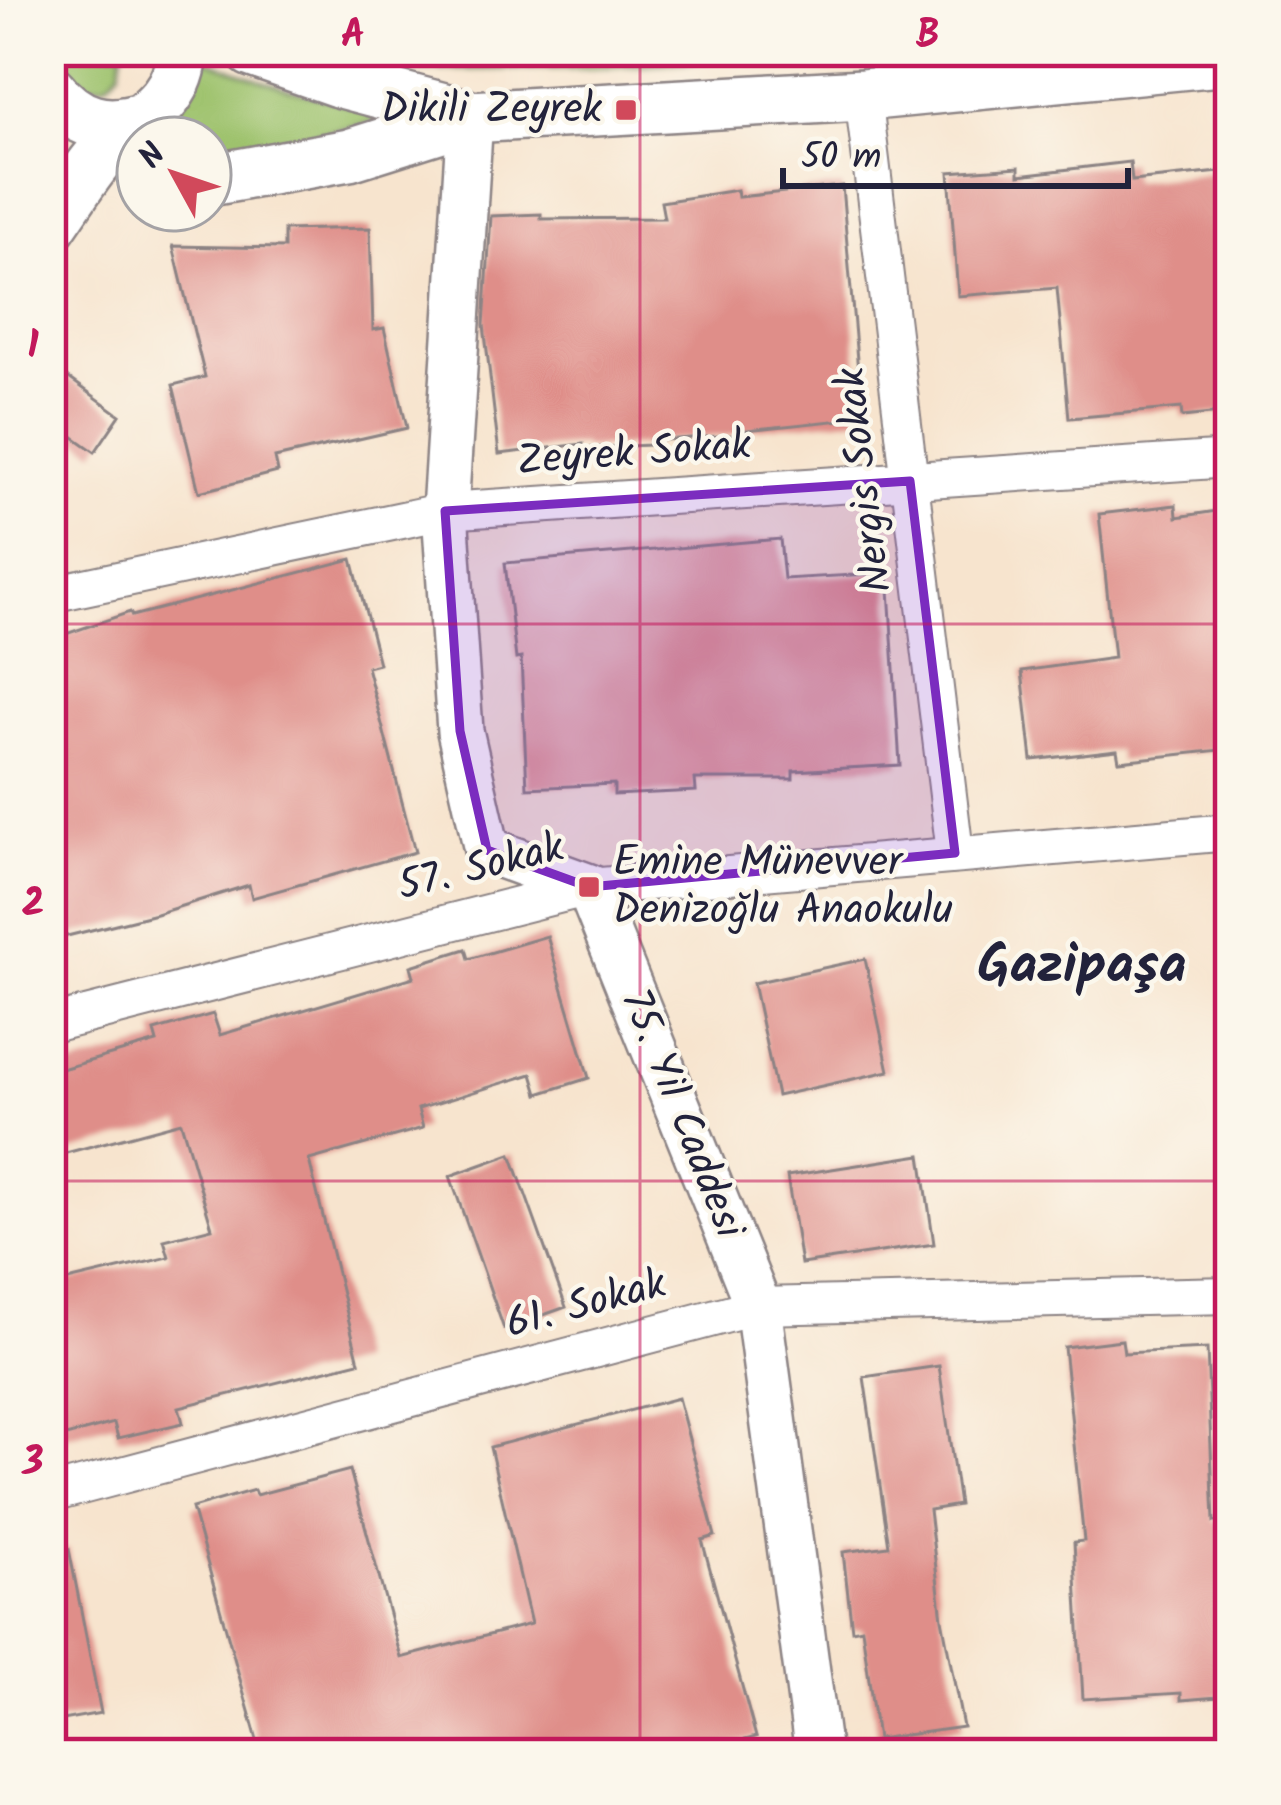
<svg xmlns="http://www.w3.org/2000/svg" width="1281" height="1805" viewBox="0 0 1281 1805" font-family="Kalam,sans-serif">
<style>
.green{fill:#9ec26d;stroke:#607254;stroke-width:3}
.building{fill:#df8e89}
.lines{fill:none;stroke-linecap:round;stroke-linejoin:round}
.minor-casing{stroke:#8c8384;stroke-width:40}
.tertiary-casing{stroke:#8c8384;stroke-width:50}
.secondary-casing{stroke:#8c8384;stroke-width:56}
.minor{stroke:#fff;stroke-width:36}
.tertiary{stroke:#fff;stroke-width:45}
.secondary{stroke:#fff;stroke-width:51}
.marked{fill:#7b2cbf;fill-opacity:0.2;stroke:#7b2cbf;stroke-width:9;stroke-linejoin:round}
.grid{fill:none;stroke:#c2185b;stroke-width:3;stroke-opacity:0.55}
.poi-dot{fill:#d1495b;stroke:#fbf7ec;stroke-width:4.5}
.labels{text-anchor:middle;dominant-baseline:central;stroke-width:9;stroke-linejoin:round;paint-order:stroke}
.poi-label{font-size:42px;fill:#22223b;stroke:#fbf7ec;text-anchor:end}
.street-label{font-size:42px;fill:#22223b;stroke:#fbf7ec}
.district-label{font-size:54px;font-weight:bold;fill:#22223b;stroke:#fbf7ec}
.neatline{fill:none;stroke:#c2185b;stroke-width:4.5}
.grid-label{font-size:39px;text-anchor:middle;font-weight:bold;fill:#c2185b}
</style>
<rect width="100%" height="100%" fill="#fbf7ec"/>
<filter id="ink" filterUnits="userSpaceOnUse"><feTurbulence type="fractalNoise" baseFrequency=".00833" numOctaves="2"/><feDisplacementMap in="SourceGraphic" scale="24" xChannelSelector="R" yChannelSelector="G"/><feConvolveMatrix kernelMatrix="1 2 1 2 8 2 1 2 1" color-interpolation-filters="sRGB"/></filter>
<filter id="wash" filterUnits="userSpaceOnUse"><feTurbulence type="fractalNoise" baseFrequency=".004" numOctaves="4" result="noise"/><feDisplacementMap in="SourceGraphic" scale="48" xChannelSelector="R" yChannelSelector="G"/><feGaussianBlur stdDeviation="2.7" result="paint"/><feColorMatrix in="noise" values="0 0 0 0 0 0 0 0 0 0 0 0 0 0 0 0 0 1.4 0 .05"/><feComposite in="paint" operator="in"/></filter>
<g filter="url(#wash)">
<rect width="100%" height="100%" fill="#f7e4ce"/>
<path class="green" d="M66 51H123L120 70 107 83C83 90 65 76 66 51Z
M388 51H870L583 69 347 71 348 56Z
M204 59 282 87 397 118 210 154V138H171L160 131Z"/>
<g id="blocks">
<path class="building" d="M1130 162 1132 181 1230 171V412L1182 417 1181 408 1069 418 1057 288 958 296 949 172 1019 167V175Z
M842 186 862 418 746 430 747 434 650 441V445L583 448V444L499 454 484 325 491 216 541 214V219L664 218 661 202 737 190 738 197Z
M370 228 373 330 384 328 407 428 275 458 278 472 199 492 173 385 205 377 173 246 284 248V230Z
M51 365 120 415 95 452 51 421Z
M1176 505 1177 517 1230 509V749L1119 761 1117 750 1032 760 1022 671 1114 658 1099 514Z
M780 539 784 579 888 573 900 765 793 771V779H695L696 791 614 795V784L527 788 521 658 516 659 505 563Z
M352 559 379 664 367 667 415 852 252 898 249 885 156 914 51 940V639L130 612 132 616Z
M547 936 589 1078 538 1094 532 1074 418 1109 423 1128 309 1160 359 1362 179 1407 183 1423 118 1438 114 1423 51 1440V1285L169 1257 164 1240 212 1228 181 1122 51 1157V1072L157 1042 154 1031 213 1014 220 1035 414 977 411 966 466 949 469 959Z
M865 959 889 1071 777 1096 753 983Z
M511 1154 566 1307 504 1329 450 1176Z
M921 1155 934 1244 801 1264 787 1176Z
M1122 1340 1124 1353 1207 1349 1214 1522 1224 1521 1230 1696 1181 1700V1693L1083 1699 1074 1542 1084 1541 1064 1347Z
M939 1366 959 1505 929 1510 942 1619 963 1727 877 1739 862 1628 852 1630 843 1552 889 1546 864 1377Z
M678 1398 715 1536 702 1540 756 1737 694 1754H261L192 1508 254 1490 256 1495 350 1470 401 1658 531 1624 490 1447Z
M69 1549 101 1713 51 1722V1550Z"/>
</g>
</g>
<g filter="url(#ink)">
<use href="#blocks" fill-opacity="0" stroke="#8c8384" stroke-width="3"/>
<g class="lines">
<g class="minor-casing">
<path id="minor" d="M863 95 955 853
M51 594 445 511 1230 459
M51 1024 589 887 1230 832
M51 1494 758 1306 1230 1295"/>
</g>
<g class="tertiary-casing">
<path id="tertiary" d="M470 117 445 511 460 731 487 850 589 887 758 1306 818 1754"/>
</g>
<g class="secondary-casing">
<path id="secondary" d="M252 51 338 81 470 116
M51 91C76 123 106 131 144 118
M210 180 349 155 470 117 863 95 1230 59
M51 225C66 204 80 181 96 161 128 122 180 108 182 51"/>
</g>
<use href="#minor" class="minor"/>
<use href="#tertiary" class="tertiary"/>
<use href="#secondary" class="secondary"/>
</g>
</g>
<path class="marked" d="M910 481 955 853 589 887 487 850 460 731 445 511Z"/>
<path class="grid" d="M640 51V1754M51 624H1230M51 1181H1230"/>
<g class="poi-dot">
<rect x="614" y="98" width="24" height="24" rx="6"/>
<rect x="577" y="875" width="24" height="24" rx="6"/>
</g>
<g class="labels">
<g class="poi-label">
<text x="602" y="110">Dikili Zeyrek</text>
<text x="613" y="863" text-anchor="start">Emine Münevver<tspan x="613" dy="48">Denizoğlu Anaokulu</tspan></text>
</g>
<g class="street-label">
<text transform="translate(634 454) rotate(-4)">Zeyrek Sokak</text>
<text transform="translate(865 480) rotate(-97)">Nergis Sokak</text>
<text transform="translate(481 868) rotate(-14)">57. Sokak</text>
<text transform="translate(681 1114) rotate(68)">75. Yil Caddesi</text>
<text transform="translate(586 1305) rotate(-15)">61. Sokak</text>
</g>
<g class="district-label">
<text x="1082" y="968">Gazipaşa</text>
</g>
</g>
<rect width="1281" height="1805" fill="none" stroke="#fbf7ec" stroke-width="132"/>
<g transform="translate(174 174) rotate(310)"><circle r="57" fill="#fbf7ec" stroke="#a4a2a5" stroke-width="3"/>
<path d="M0-9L21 45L0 30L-21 45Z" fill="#d1495b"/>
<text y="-18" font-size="33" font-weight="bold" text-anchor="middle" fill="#22223b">N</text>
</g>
<path d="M783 168v18h345v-18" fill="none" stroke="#22223b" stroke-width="6"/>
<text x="801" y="168" font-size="36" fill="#22223b" stroke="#fbf7ec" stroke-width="9" paint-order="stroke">50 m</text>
<rect x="66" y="66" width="1149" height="1673" class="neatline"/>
<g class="grid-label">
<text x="353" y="47">A</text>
<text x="928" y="47">B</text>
<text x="33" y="358">1</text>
<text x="33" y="916">2</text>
<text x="33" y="1474">3</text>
</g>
</svg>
